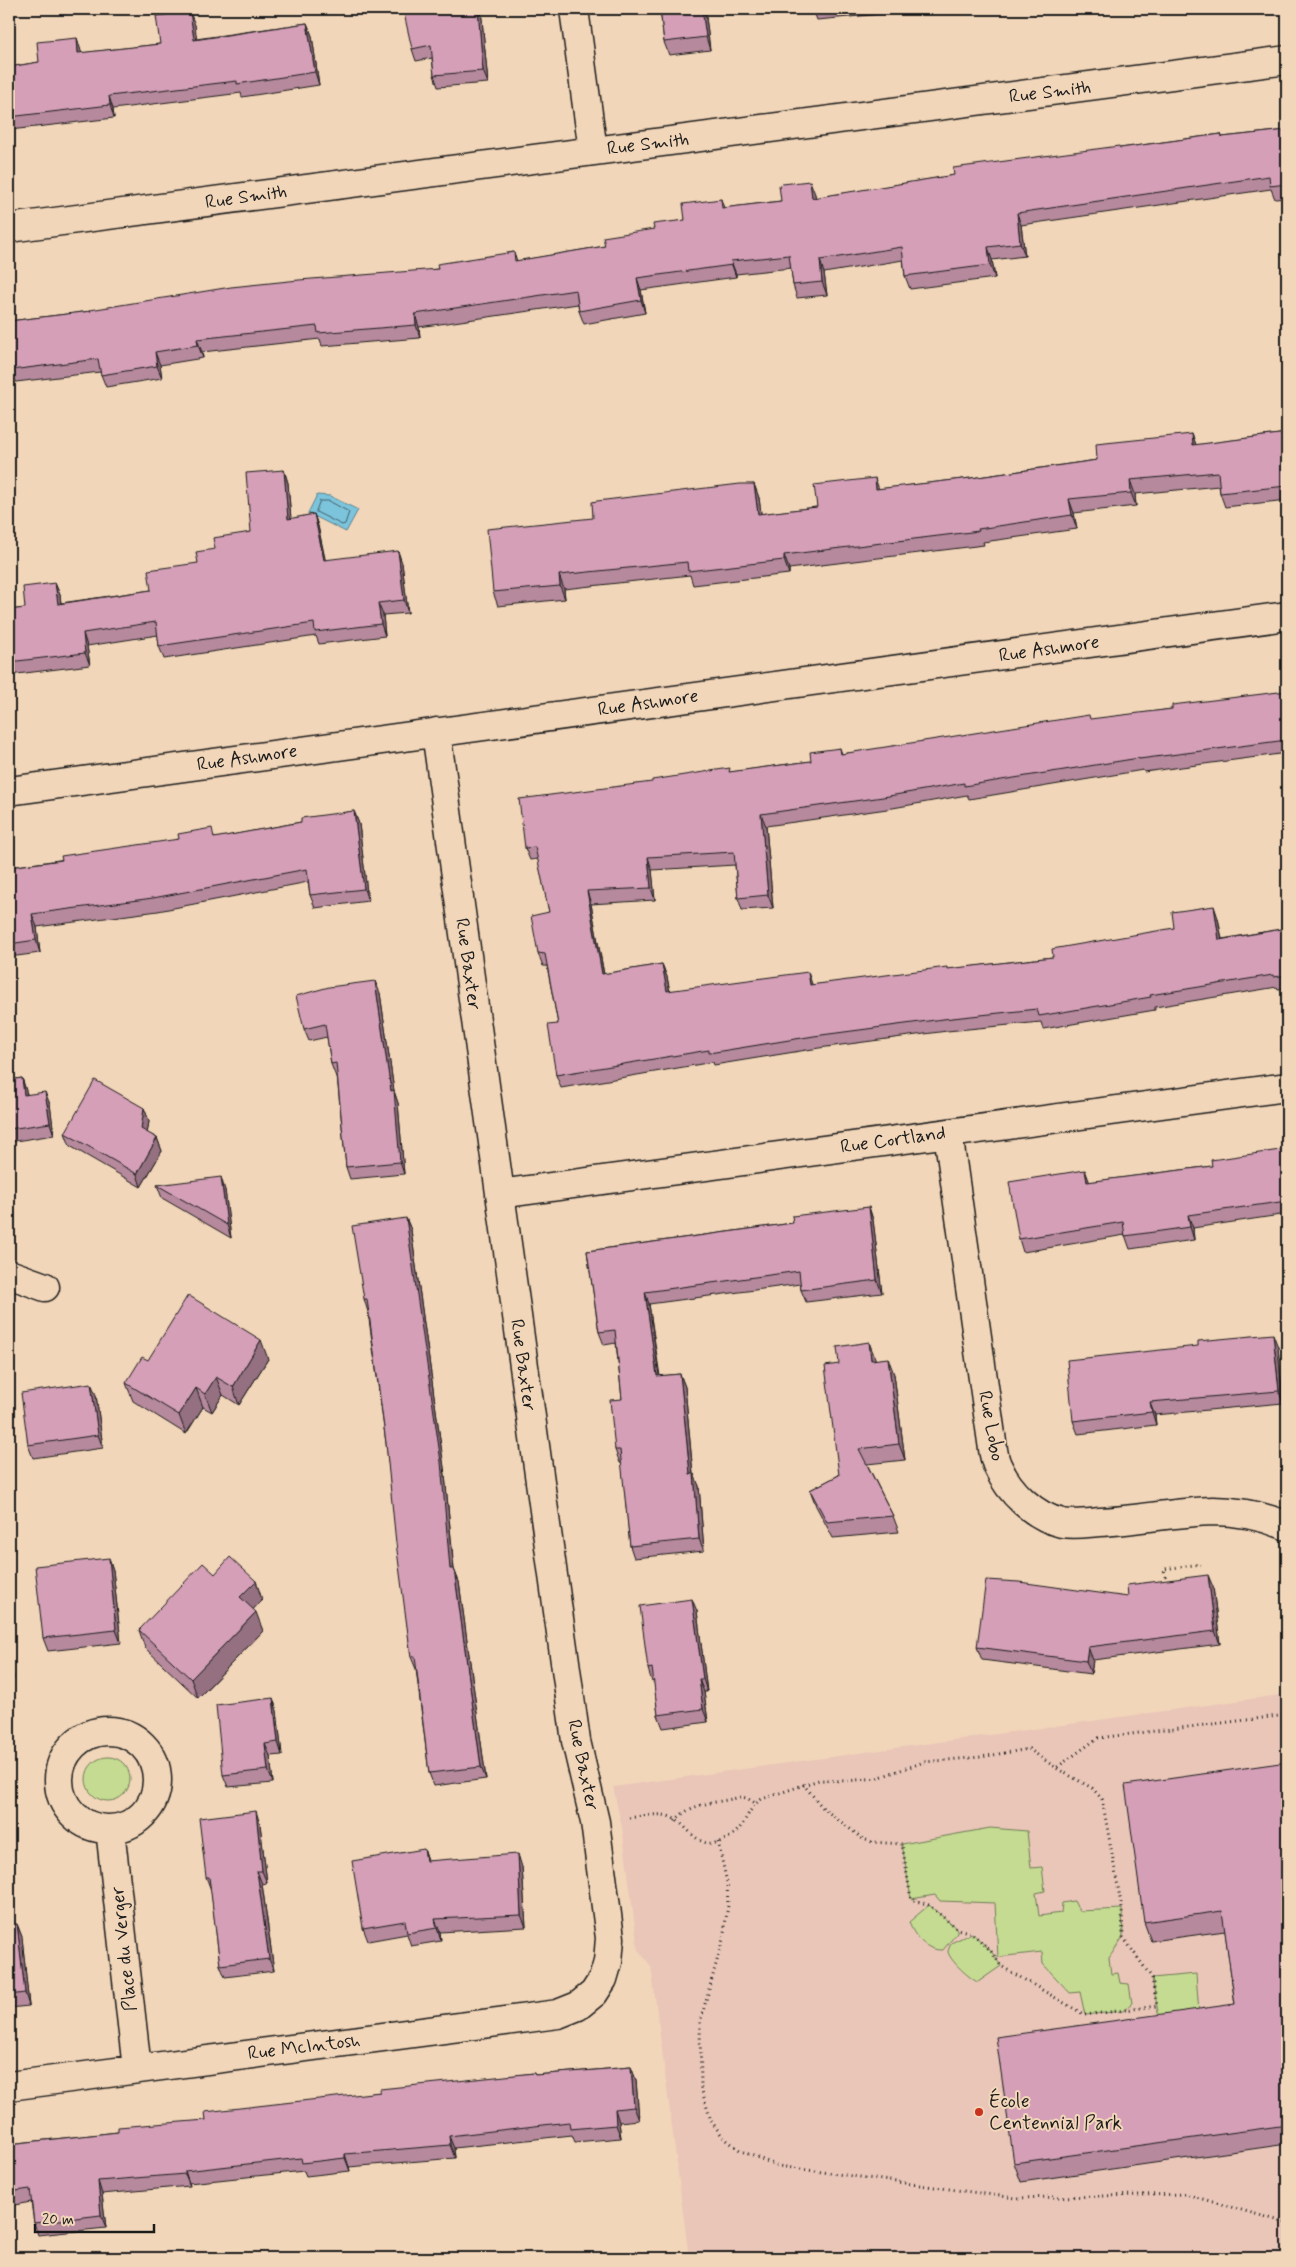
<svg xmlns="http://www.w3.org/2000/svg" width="1296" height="2267" viewBox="0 0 1296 2267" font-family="Mynerve,sans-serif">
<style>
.built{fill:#e9c6b8}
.green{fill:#c4db91;stroke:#707c56}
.water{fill:#7cc4dc;stroke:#56818f}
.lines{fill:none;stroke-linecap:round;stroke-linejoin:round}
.shore{stroke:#425f69;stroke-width:1}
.street-casing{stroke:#1c1c1c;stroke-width:31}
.path{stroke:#1c1c1c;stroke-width:3;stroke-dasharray:1 4;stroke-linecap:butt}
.street{stroke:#f2d6b9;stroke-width:28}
.wall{fill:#b6899d;stroke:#1c1c1c}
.shaded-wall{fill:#946f80;stroke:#1c1c1c}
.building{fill:#d49fb7;stroke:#1c1c1c}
.poi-dot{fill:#c8321e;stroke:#f2d6b9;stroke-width:2}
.labels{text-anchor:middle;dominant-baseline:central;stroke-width:4;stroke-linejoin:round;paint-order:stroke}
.street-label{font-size:19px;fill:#1c1c1c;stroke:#f2d6b9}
.poi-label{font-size:19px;fill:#1c1c1c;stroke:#f2d6b9;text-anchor:start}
</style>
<rect width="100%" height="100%" fill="#f2d6b9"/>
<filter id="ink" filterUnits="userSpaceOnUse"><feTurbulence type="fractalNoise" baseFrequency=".02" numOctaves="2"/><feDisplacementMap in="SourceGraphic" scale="10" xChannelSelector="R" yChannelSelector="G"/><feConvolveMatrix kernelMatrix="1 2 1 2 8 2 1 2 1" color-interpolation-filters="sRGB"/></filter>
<g filter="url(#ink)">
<path class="built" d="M1287 1694V2258H689L651 1966 638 1950 622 1827 613 1787Z"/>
<path class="green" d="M86 1779a22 22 0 1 1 44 0a22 22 0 1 1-44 0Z
M990 1828 1027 1831 1031 1868 1042 1867 1045 1891 1036 1893 1039 1916 1061 1913 1062 1903 1074 1901 1079 1911 1122 1909 1123 1937 1109 1958 1111 1974 1118 1973 1120 1983 1129 1984 1132 2003 1123 2011 1085 2015 1080 1992 1070 1993 1043 1964 1042 1952 998 1957 995 1903 940 1901 935 1895 911 1899 902 1844Z
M929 1905 957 1929V1933L943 1950C927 1951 914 1937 909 1922Z
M972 1933 991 1951 1001 1966 978 1982C971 1980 948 1959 948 1951 949 1948 950 1946 951 1943Z
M1196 1974 1199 2013 1160 2023 1152 1978Z"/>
<path class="water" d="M317 495 330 496 358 510 346 532 308 513Z"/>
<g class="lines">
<path class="shore" d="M320 501H329L349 512 345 524 342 525 316 512Z"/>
<g class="street-casing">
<path id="street" d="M574 9 593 151
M9 228 1287 60
M9 791 1287 616
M948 1133 992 1442C993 1450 994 1460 998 1467 1009 1492 1035 1517 1062 1523 1074 1525 1088 1523 1100 1522 1138 1520 1176 1512 1213 1511 1240 1511 1263 1516 1287 1526
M500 1194 1287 1087
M9 1274 45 1287
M59 1780a49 49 0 1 1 98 0a49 49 0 1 1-98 0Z
M110 1829 137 2069
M9 2086 558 2014 578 2006 594 1993 603 1979 608 1962 610 1938 595 1822 576 1741 436 732"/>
</g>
<path class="path" d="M1166 1582 1164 1569 1201 1564
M803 1784 823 1808 863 1839 872 1842 902 1844 911 1899 929 1905 957 1929 972 1933 991 1951 1001 1966 1085 2015 1157 2006 1152 1978 1123 1937 1122 1909 1102 1799 1092 1788 1056 1768
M629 1818C642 1816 656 1813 668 1816 690 1823 695 1853 724 1840 747 1830 745 1809 762 1799L819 1780 846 1781 877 1778 924 1762 981 1757 1029 1749 1056 1768 1098 1738 1287 1715
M675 1821C692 1801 716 1804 740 1797L747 1798 755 1803
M718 1842 727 1883 728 1905 723 1939 700 2022 701 2088 711 2121 723 2137 741 2151 778 2166 1016 2198 1185 2194 1287 2223"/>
<use href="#street" class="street"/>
</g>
<path class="wall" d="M481 9 488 83 438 87 434 75 432 58 416 61 412 49Z
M660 9H705L710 50 669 55 664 42Z
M813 9H914V11L817 20Z
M307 23 312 36 319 85 242 97 241 93 113 109 114 118 10 130 9 126V67L39 62 77 38 81 53 160 44 195 25 196 39Z
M1287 130V198L1275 199 1271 189 1021 225 1025 256 992 260 995 278 910 289 905 276 903 260 824 273 827 295 797 298 793 285 791 268 736 274V277L641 290 645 313 584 324 579 311 578 304 419 327 420 338 322 346 320 339 202 352 203 358 160 365 162 378 106 387 100 372 16 382 14 378H9V321L438 269 514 252 517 261 605 246 654 229 685 220 721 199 724 208 781 201 815 194V198L1120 148 1221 134 1222 137Z
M1287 433V500L1225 507 1220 493 1219 486 1135 494 1136 506 1074 513 1077 529 983 542 984 545 789 569V574L693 585 690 575 564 589 565 599 498 606 493 592 593 518 754 484 759 498 761 514 817 507 879 489 971 478 1097 460 1192 434 1196 445Z
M284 470 288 483 291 519 314 514 318 526 325 560 402 563 408 613 383 615 385 636 319 644 316 636 164 659 159 646 158 635 87 646 90 665 9 675V610L25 608 55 583 60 595 61 603 151 590 198 563 215 549 251 532Z
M1287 691V753L1144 772 1143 770 969 799 967 795 887 809 766 826 773 908 742 910 738 898 735 865 652 870 655 900 591 904 604 974 662 964 667 977 670 991 812 985 1053 957 1174 928 1218 918 1222 939 1287 928V988L1278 989 1277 987 1155 1007V1010L1043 1029 1041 1022 947 1031 819 1048 714 1065 713 1062 561 1088 556 1075 558 1024 547 966H543L538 953 549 912 538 859 530 860 525 848 731 772 811 761 840 748 842 754 1172 709Z
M354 811 359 824 368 901 315 908 310 895 308 882 158 911 37 927 40 953 9 957V867L216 838 301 822Z
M380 993 394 1091 398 1103 404 1174 350 1179 346 1167 337 1076 336 1077 331 1064 327 1037 309 1041 304 1029Z
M22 1078 27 1094 50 1104 54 1135 9 1142V1080Z
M144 1108 149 1121 147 1133 157 1138 162 1151 141 1187 70 1146 65 1133Z
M1287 1149V1214L1193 1228 1194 1240 1130 1249 1125 1235 1023 1252 1019 1239 1085 1170 1089 1182 1212 1166Z
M157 1185 225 1190 231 1238 162 1198Z
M869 1207 873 1220 882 1293 806 1302 801 1290 800 1284 649 1304 660 1376 680 1374 685 1387 693 1474 699 1486 704 1551 634 1558 630 1546 622 1463H620L615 1450 622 1399 616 1343 604 1345 599 1332 587 1251 793 1223Z
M406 1218 411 1230 445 1475 454 1569 459 1582 486 1779 434 1786 429 1773 416 1669 411 1657 386 1443 368 1312 364 1299Z
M1278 1347 1283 1403 1155 1415 1156 1425 1078 1434 1073 1421Z
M875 1358V1360L894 1374 905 1460 867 1464 893 1516 899 1532 833 1538 816 1506 810 1490 839 1475Z
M268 1359 239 1405 223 1395 212 1412 203 1407 186 1434 133 1401 126 1383 148 1360Z
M96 1395 103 1448 33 1458 28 1445Z
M109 1558 113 1570 121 1643 48 1651 43 1638Z
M215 1574 256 1581 262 1600 253 1609 263 1631 198 1698 145 1648 139 1630Z
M1213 1587 1220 1644 1093 1660 1091 1674 982 1660 977 1647 1128 1597Z
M697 1611 707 1692H704L708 1722 663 1728 658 1715 654 1681 652 1682 648 1669Z
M273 1698 277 1711 282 1755 270 1756 273 1783 228 1787 223 1775Z
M1287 1762V2144L1021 2182 1014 2163 1235 2004 1225 1931 1151 1941 1144 1922Z
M260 1824 267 1883 262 1884 274 1971 225 1977 220 1965 211 1890 206 1877Z
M424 1849 428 1861 522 1867 526 1927 440 1932 441 1941 411 1946 407 1934 368 1941 363 1928Z
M17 1924 22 1937 29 2006 9 2008V1925Z
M631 2067 636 2080 639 2120 619 2122 621 2138 575 2142 572 2135 454 2148 455 2158 349 2167 350 2171 306 2176 304 2171 189 2183 190 2186 102 2194 106 2228 38 2235 34 2223 31 2202 9 2206V2144L118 2132 206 2120 380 2092 534 2073 535 2075Z"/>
<path class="shaded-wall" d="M478 9H481L488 83 483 71Z
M702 9H705L710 50 706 37Z
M190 12 195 25 198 52 194 40Z
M307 23 312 36 319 85 315 72Z
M77 38 81 51 83 66 78 53Z
M109 96 113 109 114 118 110 105Z
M810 181 815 194 817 211 812 198Z
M1017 213 1021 225 1025 256 1020 243Z
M988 247 992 260 995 278 990 265Z
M820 260 824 273 827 295 822 282Z
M731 261 736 274V277L732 265Z
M637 278 641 290 645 313 641 300Z
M415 314 419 327 420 338 416 325Z
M197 339 202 352 203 358 198 345Z
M155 352 160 365 162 378 157 366Z
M1192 434 1197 447 1193 445Z
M284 470 288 483 292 532 288 519Z
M875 478 880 492 876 489Z
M1130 480 1135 494 1136 506 1131 493Z
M754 484 759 498 763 528 758 514Z
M1069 499 1074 513 1077 529 1072 515Z
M314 514 318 526 328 572 324 560Z
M398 551 402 563 408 613 404 600Z
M784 555 789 569V574L784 560Z
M559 575 564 589 565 599 560 586Z
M55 583 60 595 62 616 58 604Z
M378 603 383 615 385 636 381 624Z
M83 633 87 646 90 665 85 653Z
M354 811 359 824 368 901 364 889Z
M761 814 766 826 773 908 768 895Z
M648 857 652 870 655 900 651 888Z
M587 891 591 904 606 986 602 974Z
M1214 906 1218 918 1224 952 1219 940Z
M32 914 37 927 40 953 36 940Z
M662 964 667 977 672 1004 667 991Z
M808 972 812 984 814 998 810 985Z
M375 981 380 993 394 1091 398 1103 404 1174 400 1162 391 1091Z
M22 1078 26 1091 29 1107 24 1095Z
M45 1092 50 1104 54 1135 50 1123Z
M144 1108 149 1121 146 1142 141 1129Z
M157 1138 162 1151 141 1187 137 1174Z
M1085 1170 1090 1183 1087 1182Z
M221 1177 225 1190 231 1238 227 1225Z
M869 1207 873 1220 882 1293 877 1280Z
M1188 1215 1193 1228 1194 1240 1190 1227Z
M406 1218 411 1230 445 1475 455 1582 450 1569Z
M645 1292 649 1304 661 1389 657 1376Z
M1273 1334 1278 1347 1283 1403 1279 1391Z
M261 1340 268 1359 239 1405 233 1387Z
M869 1342 875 1358 877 1376 871 1360Z
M888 1358 894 1374 905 1460 899 1444Z
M680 1374 685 1387 694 1487 690 1474Z
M216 1377 223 1395 212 1412 205 1394Z
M91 1383 96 1395 103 1448 98 1435Z
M196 1388 203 1407 186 1434 179 1415Z
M1150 1402 1155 1415 1156 1425 1152 1412Z
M694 1474 699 1486 704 1551 699 1539Z
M109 1558 113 1570 121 1643 116 1630Z
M454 1569 459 1582 486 1779 481 1767Z
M1208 1575 1213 1587 1220 1644 1215 1631Z
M256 1581 262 1600 247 1616 240 1597Z
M692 1599 697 1611 707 1692 703 1679Z
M256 1612 263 1631 198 1698 191 1679Z
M1088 1647 1093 1660 1091 1674 1086 1661Z
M10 1665 14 1678 9 1686V1667Z
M699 1679 704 1692 708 1722 703 1709Z
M273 1698 277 1711 282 1755 278 1742Z
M265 1744 270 1756 273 1783 268 1770Z
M256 1811 260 1824 267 1883 262 1871Z
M424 1849 428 1862 426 1861Z
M518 1854 522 1867 526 1927 521 1915Z
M257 1871 262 1884 274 1971 269 1959Z
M435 1919 440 1932 441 1941 437 1928Z
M17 1924 22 1937 29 2006 25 1993Z
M631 2067 636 2080 639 2120 634 2107Z
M615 2109 619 2122 621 2138 616 2125Z
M449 2136 454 2148 455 2158 450 2145Z
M345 2154 349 2167 350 2171 345 2158Z
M185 2171 190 2186 185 2174Z
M98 2181 102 2194 106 2228 101 2215Z"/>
<path class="building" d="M403 9H478L483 71 434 75 431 45 412 49Z
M660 9H702L706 37 664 42Z
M190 12 194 40 307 23 315 72 237 84V81L109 96 110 105 9 117V67L39 62 37 42 77 38 78 53 160 44 156 16Z
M1287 130V184L1270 186 1269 176 1017 213 1020 243 988 247 990 265 905 276 902 247 820 260 822 282 793 285 789 255 731 261 732 265 637 278 641 300 579 311 576 290 415 314 416 325 318 333 317 326 197 339 198 345 155 352 157 366 101 375 98 359 11 370V365H9V321L91 311 90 310 231 287 299 280 438 269 437 264 514 252 515 261 605 246 603 237 654 229 653 224 685 220 683 204 721 199 722 208 781 201 779 185 782 184 810 181 812 198 954 175 953 168 1119 146 1120 148 1221 134 1222 137Z
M1287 433V486L1220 493 1218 472 1130 480 1131 493 1069 499 1072 515 978 529 979 531 784 555V560L688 571 687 562 559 575 560 586 493 592 487 529 593 518 592 502 597 501 740 484H754L758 514 817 507 814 485 875 478 876 489 971 478 1097 460 1096 444 1192 434 1193 445Z
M284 470 288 519 314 514 324 560 398 551 404 600 378 603 381 624 315 632 314 623 159 646 156 622 83 633 85 653 9 662V610L25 608 23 587 55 583 58 604 151 590 148 570 198 563 196 552 215 549 213 538 251 532 246 473Z
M1287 691V740L1139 759V758L964 786V783L883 797 761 814 768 895 738 898 734 852 648 857 651 888 587 891 602 974 662 964 667 991 808 972 810 985 947 967V969L1053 957 1052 949 1174 928 1172 912 1214 906 1219 940 1287 928V975L1274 977 1273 975 1150 995 1151 997 1039 1016 1037 1009 943 1019 814 1036 709 1053V1050L556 1075 548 1025 558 1024 545 954 538 953 531 916 549 912 535 847 525 848 519 799 652 782V780L730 768 729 772 811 761 810 752 840 748 841 754 1089 715 1090 719 1172 709V705Z
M354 811 364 889 310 895 307 869 153 898 32 914 36 940 9 944V867L62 860 61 856 179 839 178 834 212 828 214 838 301 822V818Z
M375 981 391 1091 394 1090 400 1162 346 1167 336 1063 331 1064 325 1024 304 1029 296 996 329 987Z
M22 1078 24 1095 45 1092 50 1123 9 1129V1080Z
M95 1080 144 1108 141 1129 157 1138 137 1174 65 1133Z
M1287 1149V1201L1188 1215 1190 1227 1125 1236 1123 1222 1019 1239 1009 1182 1085 1170 1087 1182 1212 1166 1211 1160Z
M221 1177 227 1225 157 1185Z
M869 1207 877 1280 801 1290 799 1271 645 1292 657 1376 680 1374 690 1474H694L699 1539 630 1546 620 1450H615L610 1400 622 1399 615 1330 599 1332 587 1251 793 1223 792 1216Z
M406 1218 441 1462 450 1569H454L481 1767 429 1773 415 1656 411 1657 396 1543 386 1443 367 1299H364L352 1226Z
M188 1295 261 1340 233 1387 216 1377 205 1394 196 1388 179 1415 126 1383 142 1357 148 1360Z
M1273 1334 1279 1391 1150 1402 1152 1412 1073 1421 1067 1360 1198 1346V1341Z
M869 1342 871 1360 888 1358 899 1444 859 1449 893 1516 827 1522 810 1490 839 1475 825 1366 839 1364 837 1347Z
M91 1383 98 1435 28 1445 21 1393Z
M230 1557 256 1581 240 1597 256 1612 191 1679 139 1630 203 1563 215 1574Z
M109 1558 116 1630 43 1638 35 1566Z
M1208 1575 1215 1631 1088 1647 1086 1661 977 1647 986 1580 1019 1582 1128 1597 1127 1585Z
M692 1599 703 1679H699L703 1709 658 1715 652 1668 648 1669 640 1606Z
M273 1698 278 1742 265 1744 268 1770 223 1775 216 1705Z
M1282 1724H1287V1759Z
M1287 1762V2125L1014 2163 996 2037 1235 2004 1222 1911 1144 1922 1125 1785Z
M256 1811 262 1871H257L269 1959 220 1965 209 1877H206L199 1818Z
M424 1849 426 1861 518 1854 521 1915 435 1919 437 1928 407 1933 405 1921 363 1928 352 1861Z
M17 1924 25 1993 9 1995V1925Z
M631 2067 634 2107 615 2109 616 2125 570 2129 569 2122 449 2136 450 2145 345 2154V2158L302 2163 301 2158 185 2171V2174L98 2181 101 2215 34 2223 30 2189 9 2192V2144L118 2132V2127L206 2120 205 2112 380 2092V2089L534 2073 535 2075Z"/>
</g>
<circle class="poi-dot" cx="979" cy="2112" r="5"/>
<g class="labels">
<g class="street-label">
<text transform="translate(1050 92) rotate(-7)">Rue Smith</text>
<text transform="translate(648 144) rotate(-7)">Rue Smith</text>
<text transform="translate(246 197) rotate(-8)">Rue Smith</text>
<text transform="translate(1049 649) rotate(-8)">Rue Ashmore</text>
<text transform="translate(648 703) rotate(-8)">Rue Ashmore</text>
<text transform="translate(247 758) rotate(-8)">Rue Ashmore</text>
<text transform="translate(468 964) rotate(82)">Rue Baxter</text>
<text transform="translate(893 1140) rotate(-8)">Rue Cortland</text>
<text transform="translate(523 1365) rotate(82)">Rue Baxter</text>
<text transform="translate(991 1426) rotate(79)">Rue Lobo</text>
<text transform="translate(583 1765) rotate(78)">Rue Baxter</text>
<text transform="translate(124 1949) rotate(-96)">Place du Verger</text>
<text transform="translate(304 2047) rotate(-7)">Rue McIntosh</text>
</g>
<g class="poi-label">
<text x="989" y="2101">École<tspan x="989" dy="22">Centennial Park</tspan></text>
</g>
</g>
<rect width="1296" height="2267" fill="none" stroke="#f2d6b9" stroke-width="30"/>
<rect x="15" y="15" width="1266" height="2237" fill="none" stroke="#1c1c1c" stroke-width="2" filter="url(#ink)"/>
<path d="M35 2224v8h119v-8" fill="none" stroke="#1c1c1c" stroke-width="2.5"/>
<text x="42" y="2224" font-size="15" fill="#1c1c1c" stroke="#f2d6b9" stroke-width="4" paint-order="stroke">20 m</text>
</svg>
